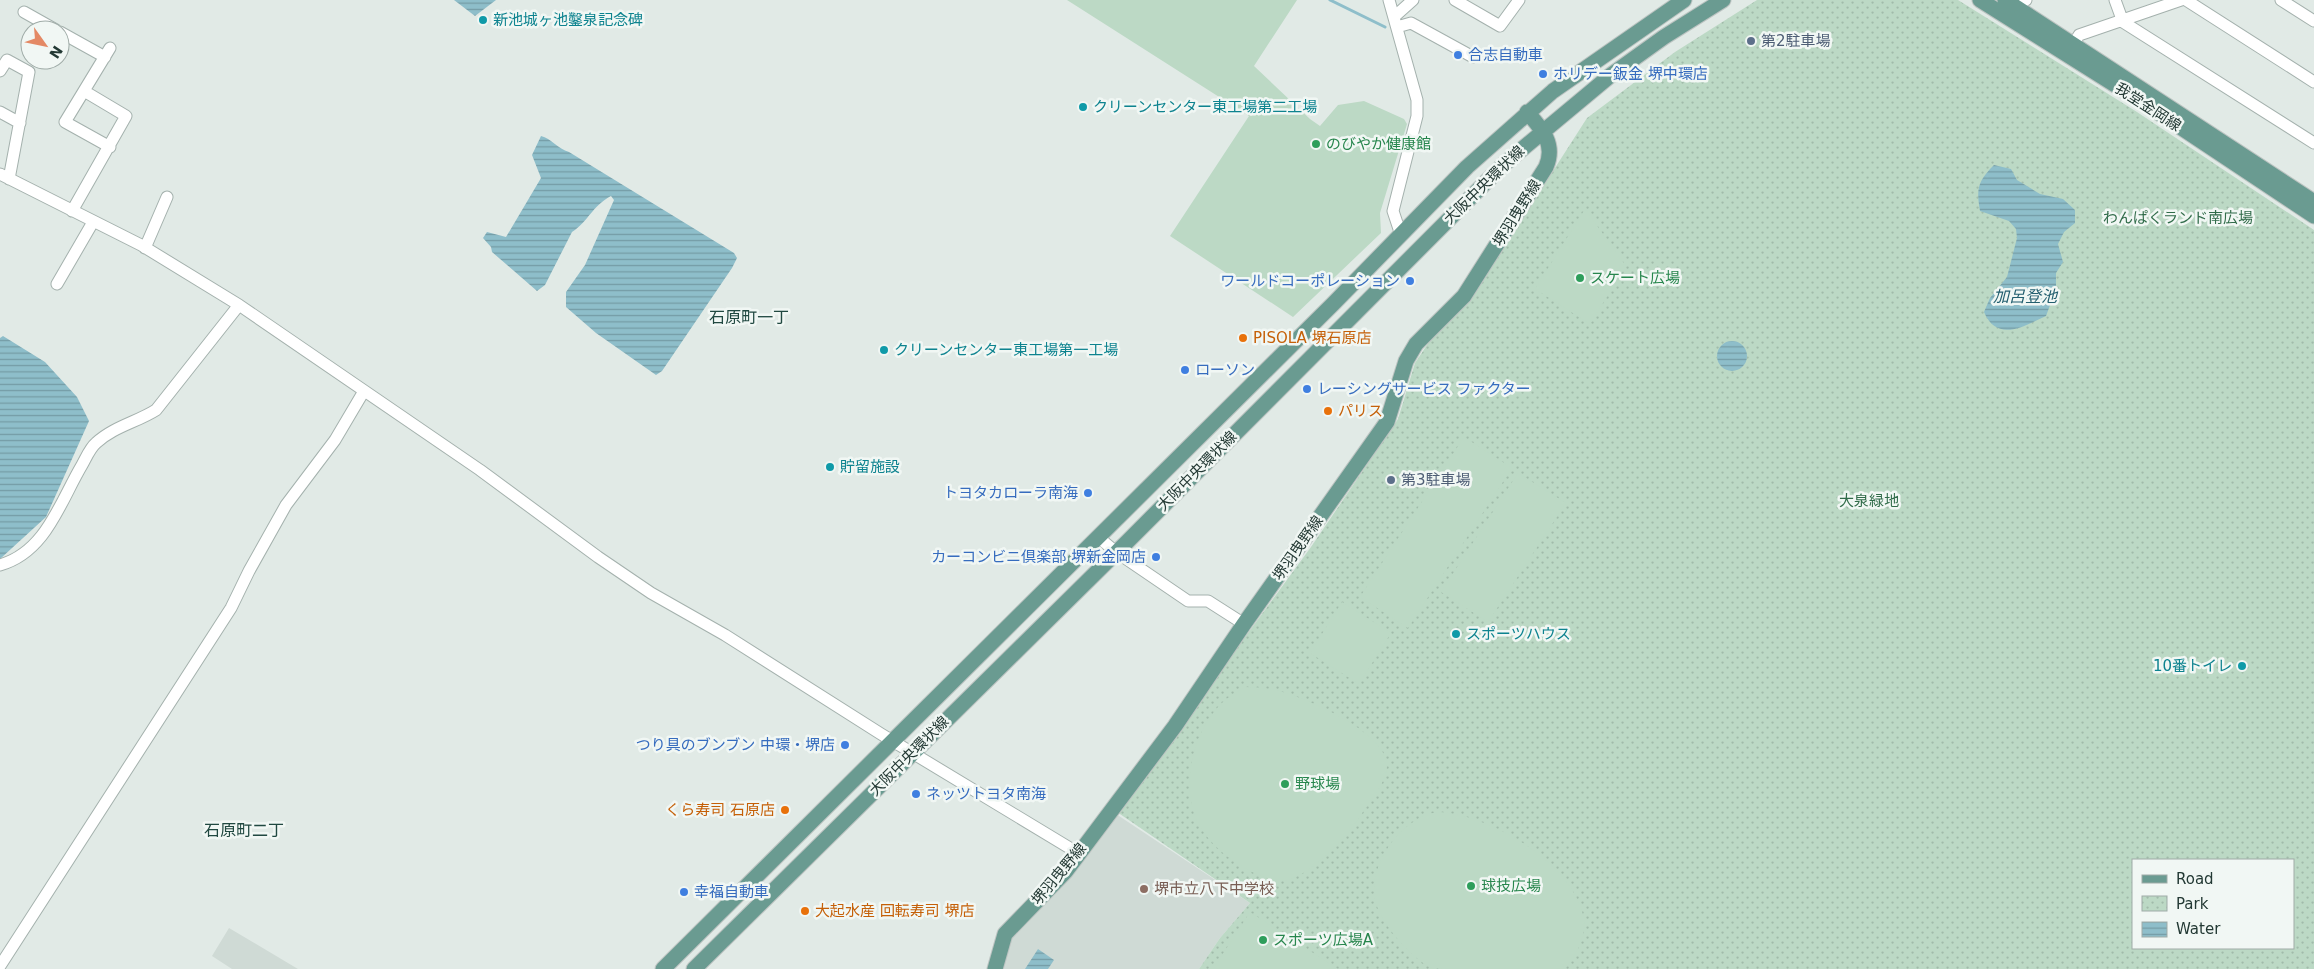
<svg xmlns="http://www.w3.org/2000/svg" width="2314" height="969" viewBox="0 0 2314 969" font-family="'DejaVu Sans','Noto Sans JP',sans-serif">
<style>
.built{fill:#cfdad5}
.park{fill:url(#park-dots);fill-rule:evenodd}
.pitch{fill:#bcd9c5}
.water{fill:url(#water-rules)}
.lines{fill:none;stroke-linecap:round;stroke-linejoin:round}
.stream{stroke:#8ebeca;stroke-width:3}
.minor-casing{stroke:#a4b1ad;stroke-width:13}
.major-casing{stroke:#bdc4c2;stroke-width:17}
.minor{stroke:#fff;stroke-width:11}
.major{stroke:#6a9b91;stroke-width:15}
.culture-dot{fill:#0f9aa8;stroke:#f1f7f4;stroke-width:2}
.service-dot{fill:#5c6f8a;stroke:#f1f7f4;stroke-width:2}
.shop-dot{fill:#3f7fe0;stroke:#f1f7f4;stroke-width:2}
.leisure-dot{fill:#2e9e5b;stroke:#f1f7f4;stroke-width:2}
.food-dot{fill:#e8710a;stroke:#f1f7f4;stroke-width:2}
.education-dot{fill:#8d6e63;stroke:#f1f7f4;stroke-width:2}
.labels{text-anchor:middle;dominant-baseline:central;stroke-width:5;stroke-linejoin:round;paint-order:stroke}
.culture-label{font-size:15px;fill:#0d838f;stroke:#f1f7f4;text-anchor:start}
.service-label{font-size:15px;fill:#4e5e75;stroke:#f1f7f4;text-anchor:start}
.shop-label{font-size:15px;fill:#366cbe;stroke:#f1f7f4;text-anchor:start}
.street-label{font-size:15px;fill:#233934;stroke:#f1f7f4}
.leisure-label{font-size:15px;fill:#27864d;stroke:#f1f7f4;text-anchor:start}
.park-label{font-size:15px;fill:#316c4a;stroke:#f1f7f4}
.food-label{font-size:15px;fill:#c56008;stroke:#f1f7f4;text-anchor:start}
.education-label{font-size:15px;fill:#785e54;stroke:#f1f7f4;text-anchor:start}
.water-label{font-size:16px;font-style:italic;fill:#235f6f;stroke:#f1f7f4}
.neighbourhood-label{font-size:16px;fill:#214941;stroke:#f1f7f4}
</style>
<defs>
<pattern id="park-dots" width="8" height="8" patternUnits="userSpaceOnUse" patternTransform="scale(1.25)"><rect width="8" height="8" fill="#bcd9c5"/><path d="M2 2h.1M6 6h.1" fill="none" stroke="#a1bbaa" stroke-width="1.8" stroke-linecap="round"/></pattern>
<pattern id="water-rules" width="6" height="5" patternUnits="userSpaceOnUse" patternTransform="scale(1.25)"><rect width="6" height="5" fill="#8ebeca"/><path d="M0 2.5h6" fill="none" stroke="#749ba5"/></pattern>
</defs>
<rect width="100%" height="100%" fill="#e1eae6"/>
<path class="built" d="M1116 814 1250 903 1220 938 1199 969H1002L1008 942 1073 875Z
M229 928 298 969H232L212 956Z"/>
<path class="park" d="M1757 0H1958L2137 112 2314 230V969H1199L1220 938 1250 903 1117 812 1311 547 1398 419 1415 363 1433 336 1473 296 1587 118 1675 52ZM2133 860H2293V948H2133Z"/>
<path class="pitch" d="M1067 0H1297L1254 66 1310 119 1320 126 1338 105 1364 101 1404 119 1407 124 1380 213 1381 233 1293 317 1170 236 1249 116Z
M1585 209 1626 266 1590 324 1535 289Z
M1464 437 1512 468 1408 628 1360 597Z
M1518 473 1566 503 1488 622 1441 592Z
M1342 602 1391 633 1359 684 1310 653Z
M1245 687C1256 687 1267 688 1279 691 1306 698 1386 732 1387 765 1387 782 1370 801 1361 815 1347 837 1314 872 1288 880 1278 883 1262 877 1252 872 1230 861 1208 843 1197 821 1181 785 1192 736 1218 707 1226 698 1235 693 1245 687Z
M1438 812C1490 814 1576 865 1584 920 1586 937 1576 956 1565 969 1531 969 1496 969 1462 969 1454 969 1439 969 1432 968 1410 958 1374 917 1374 892 1373 857 1404 817 1438 812Z
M1250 912 1338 969H1213Z"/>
<path class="water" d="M454 0H496L475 16Z
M541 136C551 138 558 149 569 152L734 253 737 258 732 268 662 371 656 375 596 333 566 307V292L585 265 614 200 611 196C591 207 589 221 572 232L545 285 537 291 492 252 491 247 483 238 487 232 506 237 541 178 532 155Z
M1994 165 2011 169 2017 180 2040 194 2063 199 2075 210V223L2064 232 2058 244 2063 262 2056 273V289L2046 316C2024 326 1997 343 1984 312L1990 298 2007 277 2017 238 2016 229 2009 221 1980 211C1976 188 1978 181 1994 165Z
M3 336 45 362 77 397 89 421 46 517 0 559V338Z
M1717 356a15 15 0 1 1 30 0a15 15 0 1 1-30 0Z
M1038 949 1054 960 1048 969H1025Z"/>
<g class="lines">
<path class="stream" d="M1330 0 1385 27"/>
<g class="minor-casing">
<path id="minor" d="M1389 0 1417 100V116L1393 211 1401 235
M1455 0 1500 26 1519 0
M2115 0 2123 22 2314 143
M2186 0 2314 82
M2281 0 2314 21
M2013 5 2026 0
M24 12 56 30
M1394 17 1413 0
M1397 27 1411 23 1473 57
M60 32 105 57
M2070 50 2079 35 2181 0
M0 71 7 60 29 72 9 179
M0 112 20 123
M110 147 65 122 110 48
M0 174 141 245 239 305 480 470 598 557 651 593 725 635 881 734 1078 853
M72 211 126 116 84 91
M145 248 167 197
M57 284 93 222
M1098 537 1116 552 1188 601H1208L1244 624
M0 565C46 552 60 502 82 465 86 458 90 448 96 443 113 427 137 422 156 410L239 305
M0 966 231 608 249 571 286 505 335 440 364 391"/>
</g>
<g class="major-casing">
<path id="major" d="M1980 0 2147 105 2314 216
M2005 0 2314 202
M663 969 1333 304 1467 167 1553 91 1684 0
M694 969 1127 542 1503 165 1611 75 1664 37 1723 0
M995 969 1005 934 1066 871 1175 726 1244 624 1387 422 1406 361 1416 344 1464 296 1546 167C1556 144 1542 129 1527 112"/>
</g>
<use href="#minor" class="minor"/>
<use href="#major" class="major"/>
</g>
<g class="culture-dot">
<circle cx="483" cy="20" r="5"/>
<circle cx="1083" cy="107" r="5"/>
<circle cx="884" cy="350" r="5"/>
<circle cx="830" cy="467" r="5"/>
<circle cx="1456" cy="634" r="5"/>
<circle cx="2242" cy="666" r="5"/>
</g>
<g class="service-dot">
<circle cx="1751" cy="41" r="5"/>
<circle cx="1391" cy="480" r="5"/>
</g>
<g class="shop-dot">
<circle cx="1458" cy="55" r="5"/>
<circle cx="1543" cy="74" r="5"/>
<circle cx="1410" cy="281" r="5"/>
<circle cx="1185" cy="370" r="5"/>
<circle cx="1307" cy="389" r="5"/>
<circle cx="1088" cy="493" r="5"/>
<circle cx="1156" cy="557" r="5"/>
<circle cx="845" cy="745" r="5"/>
<circle cx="916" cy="794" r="5"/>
<circle cx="684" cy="892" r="5"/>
</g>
<g class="leisure-dot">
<circle cx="1316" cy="144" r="5"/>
<circle cx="1580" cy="278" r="5"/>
<circle cx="1285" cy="784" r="5"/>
<circle cx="1471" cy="886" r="5"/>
<circle cx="1263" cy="940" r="5"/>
</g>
<g class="food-dot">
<circle cx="1243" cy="338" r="5"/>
<circle cx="1328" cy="411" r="5"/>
<circle cx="785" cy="810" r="5"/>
<circle cx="805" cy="911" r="5"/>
</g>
<circle class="education-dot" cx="1144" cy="889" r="5"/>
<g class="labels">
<g class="culture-label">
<text x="493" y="20">新池城ヶ池鑿泉記念碑</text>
<text x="1093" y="107">クリーンセンター東工場第二工場</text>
<text x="894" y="350">クリーンセンター東工場第一工場</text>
<text x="840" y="467">貯留施設</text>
<text x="1466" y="634">スポーツハウス</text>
<text x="2232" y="666" text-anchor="end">10番トイレ</text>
</g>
<g class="service-label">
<text x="1761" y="41">第2駐車場</text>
<text x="1401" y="480">第3駐車場</text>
</g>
<g class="shop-label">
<text x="1468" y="55">合志自動車</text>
<text x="1553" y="74">ホリデー鈑金 堺中環店</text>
<text x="1400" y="281" text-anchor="end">ワールドコーポレーション</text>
<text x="1195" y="370">ローソン</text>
<text x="1317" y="389">レーシングサービス ファクター</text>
<text x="1078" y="493" text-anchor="end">トヨタカローラ南海</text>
<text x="1146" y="557" text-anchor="end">カーコンビニ倶楽部 堺新金岡店</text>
<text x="835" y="745" text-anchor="end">つり具のブンブン 中環・堺店</text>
<text x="926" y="794">ネッツトヨタ南海</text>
<text x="694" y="892">幸福自動車</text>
</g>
<g class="street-label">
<text transform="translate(2148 107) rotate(33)">我堂金岡線</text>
<text transform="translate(1484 185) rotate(-44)">大阪中央環状線</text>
<text transform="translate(1517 213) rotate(-58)">堺羽曳野線</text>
<text transform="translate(1197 471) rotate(-45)">大阪中央環状線</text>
<text transform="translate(1298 548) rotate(-55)">堺羽曳野線</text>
<text transform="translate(909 756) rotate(-45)">大阪中央環状線</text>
<text transform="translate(1059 874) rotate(-50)">堺羽曳野線</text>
</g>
<g class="leisure-label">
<text x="1326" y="144">のびやか健康館</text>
<text x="1590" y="278">スケート広場</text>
<text x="1295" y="784">野球場</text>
<text x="1481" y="886">球技広場</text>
<text x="1273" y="940">スポーツ広場A</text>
</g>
<g class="park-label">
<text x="2178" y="218">わんぱくランド南広場</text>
<text x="1869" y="501">大泉緑地</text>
</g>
<g class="food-label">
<text x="1253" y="338">PISOLA 堺石原店</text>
<text x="1338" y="411">パリス</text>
<text x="775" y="810" text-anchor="end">くら寿司 石原店</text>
<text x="815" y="911">大起水産 回転寿司 堺店</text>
</g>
<g class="education-label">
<text x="1154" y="889">堺市立八下中学校</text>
</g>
<g class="water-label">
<text x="2025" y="296">加呂登池</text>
</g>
<g class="neighbourhood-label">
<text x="749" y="317">石原町一丁</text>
<text x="244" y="830">石原町二丁</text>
</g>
</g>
<rect x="2132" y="859" width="162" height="90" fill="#f1f7f4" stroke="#9faba7"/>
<rect x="2142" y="875" width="25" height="8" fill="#6a9b91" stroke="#9faba7"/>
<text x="2176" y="884" font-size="15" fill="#233934">Road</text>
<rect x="2142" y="896" width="25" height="15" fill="url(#park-dots)" stroke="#9faba7"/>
<text x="2176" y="909" font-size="15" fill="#233934">Park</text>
<rect x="2142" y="922" width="25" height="15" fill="url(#water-rules)" stroke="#9faba7"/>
<text x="2176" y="934" font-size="15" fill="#233934">Water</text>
<g transform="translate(45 45) rotate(123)"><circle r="24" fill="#f1f7f4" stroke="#9faba7"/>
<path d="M0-4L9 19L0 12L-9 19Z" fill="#e48965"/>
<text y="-8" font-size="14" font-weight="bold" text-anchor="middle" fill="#233934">N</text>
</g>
</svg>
